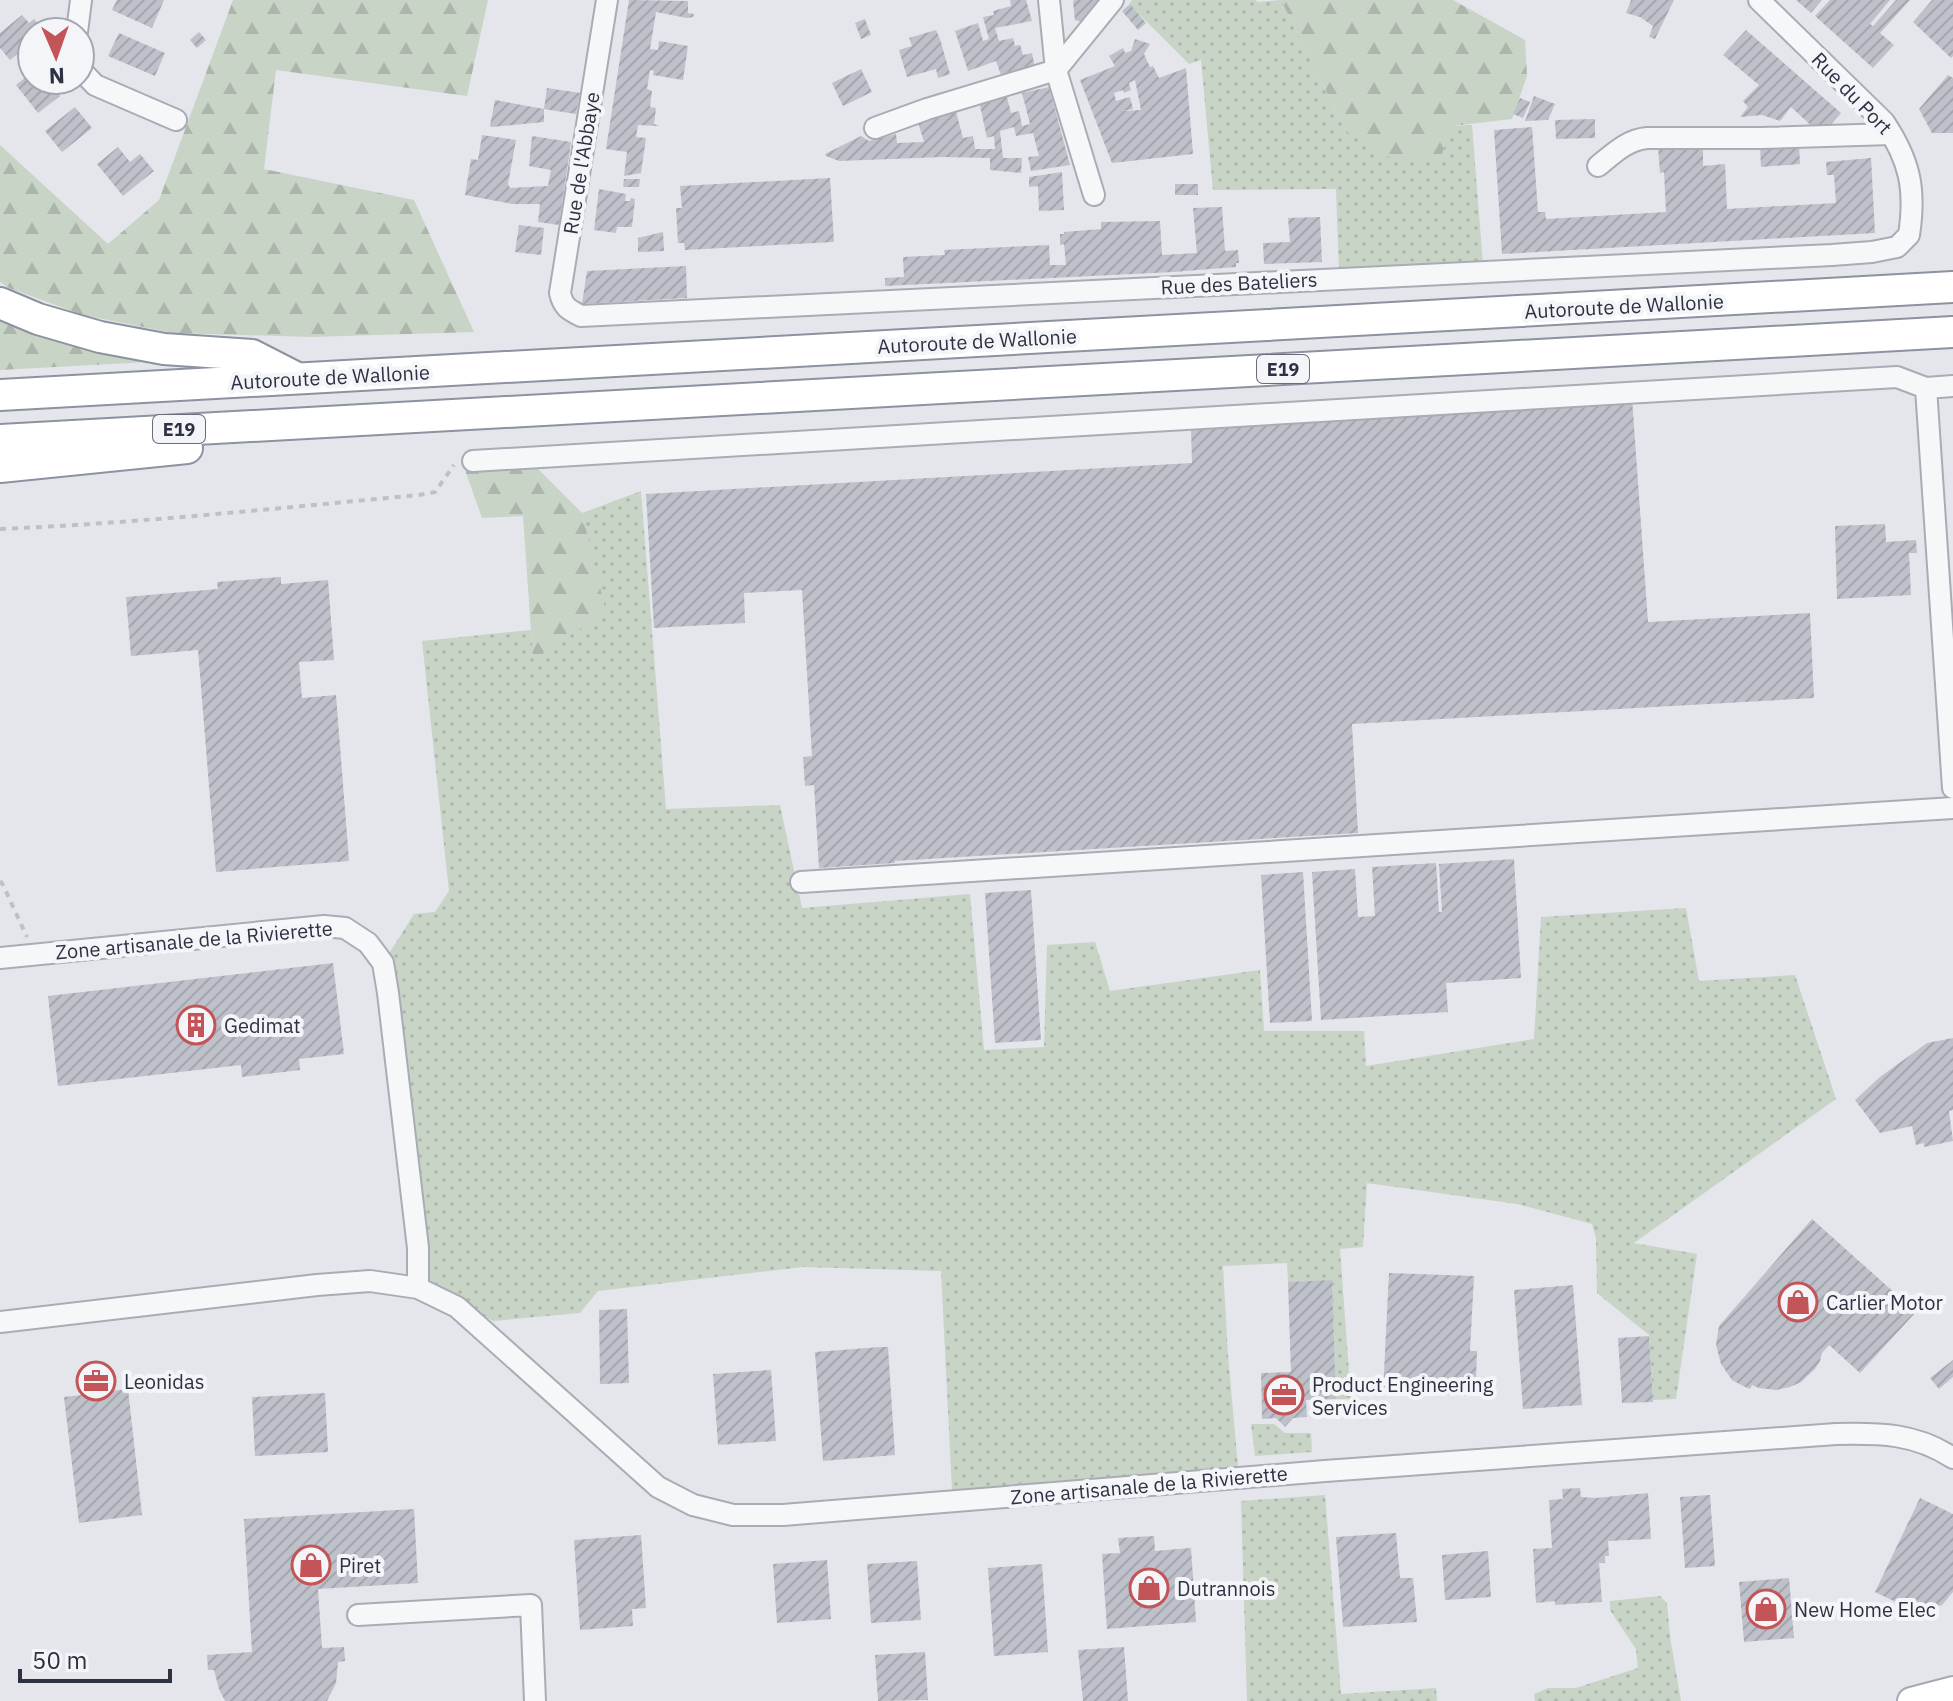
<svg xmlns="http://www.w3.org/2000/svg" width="1953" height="1701" viewBox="0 0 1953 1701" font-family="'IBM Plex Sans',sans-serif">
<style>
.grass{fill:url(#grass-dots)}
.forest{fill:url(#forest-firs)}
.building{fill:url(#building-hatch);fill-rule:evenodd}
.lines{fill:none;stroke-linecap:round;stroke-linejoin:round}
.minor-casing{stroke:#a9acb5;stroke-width:24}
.major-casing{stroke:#a4a9b5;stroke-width:30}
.highway-casing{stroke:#8c92a0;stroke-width:34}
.path{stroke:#bec0c6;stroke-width:4;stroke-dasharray:6 6;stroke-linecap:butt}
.minor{stroke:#f6f7f9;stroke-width:20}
.major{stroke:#fff;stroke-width:26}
.highway{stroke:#fff;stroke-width:30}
.labels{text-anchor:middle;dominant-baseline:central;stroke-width:8;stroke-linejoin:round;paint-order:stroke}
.shield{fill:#f4f5f8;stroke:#696c79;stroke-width:2}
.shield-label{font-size:18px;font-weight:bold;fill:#2d3242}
.street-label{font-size:20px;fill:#2d3242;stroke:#f4f5f8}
.poi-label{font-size:20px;fill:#2d3242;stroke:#f4f5f8;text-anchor:start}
</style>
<defs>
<pattern id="grass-dots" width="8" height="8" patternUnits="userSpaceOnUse" patternTransform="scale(2)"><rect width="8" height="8" fill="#c8d4c6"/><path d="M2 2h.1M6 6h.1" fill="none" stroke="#acb6ab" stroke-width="1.8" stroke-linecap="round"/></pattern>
<pattern id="forest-firs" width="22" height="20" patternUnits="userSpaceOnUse" patternTransform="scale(2)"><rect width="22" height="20" fill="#c8d4c6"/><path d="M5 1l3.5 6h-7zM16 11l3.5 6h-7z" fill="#acb6ab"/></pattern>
<pattern id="building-hatch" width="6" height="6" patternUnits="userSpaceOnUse" patternTransform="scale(2)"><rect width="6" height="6" fill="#bfc1ca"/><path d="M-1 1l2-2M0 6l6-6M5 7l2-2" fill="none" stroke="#a4a6af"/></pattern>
</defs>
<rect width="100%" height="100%" fill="#e4e6eb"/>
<path class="grass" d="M1132 0H1256L1257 2 1281 0 1346 131 1472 125 1483 265 1339 271 1336 189 1213 190 1201 60 1189 64 1129 4Z
M641 491 666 809 780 805 802 908 970 894 984 1050 1044 1047 1047 945 1095 942 1110 991 1260 970 1264 1031H1364L1366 1066 1534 1039 1541 917 1686 908 1699 981 1795 975 1836 1099 1634 1243 1697 1254 1676 1399 1653 1400 1649 1335 1597 1293 1596 1238 1592 1224 1517 1204 1367 1183 1363 1247 1340 1249 1351 1399H1336L1332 1281 1288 1282 1287 1263 1223 1266 1228 1355 1238 1467 952 1490 941 1271 803 1267 598 1291 580 1313 493 1321 418 1278 383 963 414 914 435 912 449 891 422 641 531 630 533 659 605 612 582 513Z
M1251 1424H1274L1285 1433H1311L1312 1452 1255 1456Z
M1325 1495 1341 1694 1436 1688 1437 1701H1247L1241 1501Z
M1660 1596 1667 1603 1670 1637 1681 1701H1535L1534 1694 1548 1688H1576L1638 1668 1636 1649 1610 1610V1601Z"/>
<path class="forest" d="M233 0H488L467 96 276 70 264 169 414 200 474 332 311 337 173 333 83 315 9 288 0 282V145L108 244 159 200Z
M1281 0H1453L1525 40 1527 76 1512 119 1452 126 1439 162 1382 156 1346 131Z
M0 316 52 336 148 362 0 370Z
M533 464 582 513 606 612 533 660 523 516 482 518 465 470Z"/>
<path class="building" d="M117 0H164L152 28 112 10Z
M629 0 688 1V13L694 14 693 17 687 18 656 12 650 49 658 50 659 41 688 46 683 80 653 75 654 71 650 70 647 89 652 91 650 107 656 108 654 124 660 126 638 125 636 137 646 138 641 173 624 176 627 152 606 149Z
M1010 0H1026L1032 21 995 28 999 41 1013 38 1015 46 1020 45 1023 55 1032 53 1035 68 1001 75 996 61 968 71 955 31 978 23 983 41 989 39 983 17 994 15 993 11 1011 6Z
M1074 0H1099L1081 22 1075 20 1073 2Z
M1631 0H1674L1655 39 1649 37 1653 26 1640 17 1626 13Z
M1796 0H1822L1811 13Z
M1830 0H1890L1870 24 1873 26 1896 0H1910L1880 33 1894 45 1873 68 1815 16Z
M1932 0H1953V56L1951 58 1913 22Z
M1130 4 1146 23 1138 30 1122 11Z
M22 15 29 23 34 19 45 32H32V42L10 60 0 48V33Z
M865 19 871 35 861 39 855 23Z
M936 30 940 39 950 74 938 78 936 69 907 77 899 50 912 46 909 38Z
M1746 30 1841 113 1828 128H1814L1791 107 1780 121 1762 115 1740 117 1748 107 1743 101 1759 85 1723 55Z
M199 32 206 40 197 48 190 40Z
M119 33 165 53 155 76 108 56Z
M1135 39 1150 44 1144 54 1150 67 1153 66 1159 78 1186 68 1193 154 1112 163 1080 80 1115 66 1109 56 1123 48 1125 53 1131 51ZM1135 80 1141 110 1122 111 1133 109 1130 97 1116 101 1114 93 1123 90 1124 93 1131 90 1129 83Z
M861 69 872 92 843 106 832 83Z
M32 72V80H40L48 90 53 87 60 96 38 113 16 85Z
M1948 75 1953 78V133H1932L1919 109Z
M1049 87 1070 165 1031 171 1028 157 1039 156 1033 133 1016 136 1014 127 1000 131 1003 158H1022L1021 173 990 170V158L943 157 839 161 826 156 825 154 861 136 869 141 896 134 897 143 924 142 917 119 955 108 963 138 973 136 975 149H995L994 136 987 138 979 101 1007 97 1011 113 1019 111 1022 126 1030 124 1022 93Z
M547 88 580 93 576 114 544 109Z
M1534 96 1555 104 1548 120 1525 121Z
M1520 98 1530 102 1523 118 1513 114Z
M495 100 544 109V122L492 127 490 126Z
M75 107 92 128 62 152 45 131Z
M1595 119V138L1556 139 1555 120Z
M1532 127 1538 212H1545L1546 219 1666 212 1664 172 1660 173 1658 147 1685 145 1684 150 1703 148V166L1725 164 1727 209 1836 203 1834 175H1827L1826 162 1871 158 1875 233 1502 254 1494 130Z
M482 135 516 140 508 184 510 188 548 186 551 170 529 166 532 136 571 142 559 225 538 222 540 204H512L465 195 471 159 478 160Z
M1799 145 1800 164 1761 167 1760 147Z
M118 147 130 162 140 154 154 171 123 196 97 164Z
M1062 172 1064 210 1039 211 1038 186 1029 187V177Z
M830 178 834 242 685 250 684 243H678L676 208H682L680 186Z
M624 179H640L639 187H623Z
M1175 184H1198V195H1175Z
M599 189 626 194 625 201H630L631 198 635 199 632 227H617L616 233 594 230Z
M1222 207 1225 251 1238 250 1239 263H1236V267L1173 272 885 286V278L904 277 903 257 945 255 944 250 1049 245 1050 265H1066L1064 244 1060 245V234H1064V232L1101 229V222L1160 221 1162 255 1197 253 1193 208Z
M1320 217 1322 262 1264 264 1263 243 1290 242 1288 218Z
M519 225 544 228 541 255 515 252Z
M663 232 664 251 638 252V238Z
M686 266 687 298 582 304 587 271Z
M1632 398 1648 622 1810 613 1814 698 1352 724 1358 833 895 861V863L819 868 814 785 805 786 803 757 812 756 802 590 744 593 745 623 654 628 646 494 1192 463 1191 428Z
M1885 524 1886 542 1916 540 1917 553H1909L1911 595 1837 599 1835 526Z
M281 577V584L328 580 334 660 299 662 302 698 336 695 349 861 216 872 198 650 131 656 126 597 218 589 217 582Z
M1514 859 1521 978 1446 983 1448 1012 1321 1020 1312 872 1355 869 1358 917 1375 916 1372 867 1436 863 1439 912H1442L1439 864Z
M1303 872 1312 1021 1270 1023 1261 875Z
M1031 890 1041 1040 995 1043 985 893Z
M333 963 344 1054 299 1059 300 1070 242 1077 241 1065 58 1086 48 996Z
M1953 1038V1110L1949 1111 1953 1141 1924 1147V1143L1916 1145 1912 1126 1880 1133 1855 1100 1880 1077 1927 1043Z
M1812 1219 1916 1312 1860 1373 1829 1345 1822 1353 1820 1361 1815 1369 1801 1382 1790 1387 1776 1390 1759 1388 1752 1385 1750 1389 1743 1386 1732 1380 1721 1364 1716 1345 1719 1326Z
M1389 1273 1474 1276 1470 1351H1477L1476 1382H1469V1396L1432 1394 1433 1380H1420V1394L1383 1392Z
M1332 1280 1336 1399 1306 1400 1307 1417 1293 1418 1285 1427 1276 1418 1262 1419 1261 1373 1291 1372 1288 1282Z
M1573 1285 1582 1405 1523 1409 1514 1290Z
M627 1309 629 1383 600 1384 599 1310Z
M1649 1336 1653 1402 1622 1403 1618 1338Z
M880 1347H888L895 1455 823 1461 815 1352Z
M1953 1360V1377L1939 1389 1930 1378Z
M771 1370 776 1441 718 1445 713 1374Z
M108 1374 110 1391 128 1389 142 1515 79 1523 64 1397 82 1395 80 1377Z
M325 1393 328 1452 255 1456 252 1397Z
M1580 1488 1581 1497 1595 1498 1648 1493 1651 1539 1608 1541 1609 1556H1605V1563H1599L1602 1602 1555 1605V1601L1536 1603 1533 1549 1552 1548 1549 1500 1563 1499 1562 1489Z
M1710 1495 1715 1566 1685 1568 1680 1497Z
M1920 1498 1953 1514V1592L1942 1605 1925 1610 1908 1608 1875 1592Z
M414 1509 418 1583 318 1589 322 1648 344 1647 345 1661 338 1662 336 1683 327 1701H225L219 1689 214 1670H208L207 1655 252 1652 244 1519Z
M1396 1533 1400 1578H1413L1417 1622 1343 1627 1336 1537Z
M641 1535 646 1608 632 1609 633 1626 580 1630 574 1540Z
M1154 1536 1155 1551 1191 1548 1196 1622 1107 1629 1102 1554 1120 1553 1118 1538Z
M1488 1551 1491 1597 1445 1600 1442 1555Z
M827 1560 831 1619 777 1623 773 1564Z
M917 1561 921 1620 871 1623 867 1564Z
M1042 1564 1048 1652 994 1656 988 1568Z
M1789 1578 1794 1638 1744 1642 1739 1582Z
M1124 1647 1128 1701H1083L1078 1650Z
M925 1652 928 1700 878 1701 875 1655Z"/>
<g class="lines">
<g class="minor-casing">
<path id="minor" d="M607 0 560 293C563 307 569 310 581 316L1832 255 1872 252 1897 247 1909 235C1916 189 1910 161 1884 122L1759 0
M1049 0 1056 70 1094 195
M77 32 81 0
M80 69 95 85 176 120
M875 128 927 109 1056 70 1113 0
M1598 166C1614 153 1627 140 1647 138H1761L1891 134
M1926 388 1953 788
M473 461 1897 377 1926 388 1953 386
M801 882 1953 808
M0 958 324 926 345 928 368 943 383 963 388 993 418 1248V1288
M0 1322 317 1285 370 1281 418 1288 457 1307 658 1487 693 1505 733 1515H783L1325 1471 1836 1434C1880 1433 1915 1433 1953 1458
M358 1615 531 1605 535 1701"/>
</g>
<g class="major-casing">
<path id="major" d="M1911 1701 1953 1690"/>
</g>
<g class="highway-casing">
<path id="highway" d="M0 303 38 319 100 337 164 349 252 355 297 378
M0 395 1953 287
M0 440 1953 332
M0 467 187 448"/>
</g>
<path class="path" d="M0 529C140 523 279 508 419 495L435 492 454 465
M0 881 3 885 27 937"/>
<use href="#minor" class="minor"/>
<use href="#major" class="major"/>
<use href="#highway" class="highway"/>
</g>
<defs>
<g id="building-ring" transform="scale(2)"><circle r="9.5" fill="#f4f5f8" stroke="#c35558" stroke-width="1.5"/><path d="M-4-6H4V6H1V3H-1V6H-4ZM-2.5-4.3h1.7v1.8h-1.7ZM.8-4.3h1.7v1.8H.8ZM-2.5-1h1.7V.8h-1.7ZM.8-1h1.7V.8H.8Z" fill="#c35558"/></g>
<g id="shop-ring" transform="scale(2)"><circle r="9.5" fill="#f4f5f8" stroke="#c35558" stroke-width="1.5"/><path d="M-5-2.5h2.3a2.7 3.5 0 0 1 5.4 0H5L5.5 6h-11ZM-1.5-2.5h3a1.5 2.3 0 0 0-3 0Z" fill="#c35558"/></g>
<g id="office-ring" transform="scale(2)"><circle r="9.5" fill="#f4f5f8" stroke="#c35558" stroke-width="1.5"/><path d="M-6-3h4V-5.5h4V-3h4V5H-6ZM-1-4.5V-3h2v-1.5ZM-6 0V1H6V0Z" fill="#c35558"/></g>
</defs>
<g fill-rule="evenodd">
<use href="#building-ring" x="196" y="1025"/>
<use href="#shop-ring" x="1798" y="1302"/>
<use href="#office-ring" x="96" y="1381"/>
<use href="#office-ring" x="1284" y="1395"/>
<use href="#shop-ring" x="311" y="1565"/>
<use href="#shop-ring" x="1149" y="1588"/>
<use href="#shop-ring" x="1766" y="1609"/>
</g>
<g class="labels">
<g class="shield">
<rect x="1257" y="355" width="52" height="28" rx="6"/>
<rect x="153" y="415" width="52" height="28" rx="6"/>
</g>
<g class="shield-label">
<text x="1283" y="369">E19</text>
<text x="179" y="429">E19</text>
</g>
<g class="street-label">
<text transform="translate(1852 93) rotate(46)">Rue du Port</text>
<text transform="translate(581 163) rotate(-81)">Rue de l'Abbaye</text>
<text transform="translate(1239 283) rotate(-3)">Rue des Bateliers</text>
<text transform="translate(1624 306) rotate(-3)">Autoroute de Wallonie</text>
<text transform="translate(977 341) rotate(-3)">Autoroute de Wallonie</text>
<text transform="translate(330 377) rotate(-3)">Autoroute de Wallonie</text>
<text transform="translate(194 940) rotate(-5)">Zone artisanale de la Rivierette</text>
<text transform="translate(1149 1485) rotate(-5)">Zone artisanale de la Rivierette</text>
</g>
<g class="poi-label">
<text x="224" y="1025">Gedimat</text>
<text x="1826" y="1302">Carlier Motor</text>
<text x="124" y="1381">Leonidas</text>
<text x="1312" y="1384">Product Engineering<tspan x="1312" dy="23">Services</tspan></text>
<text x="339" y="1565">Piret</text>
<text x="1177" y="1588">Dutrannois</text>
<text x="1794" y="1609">New Home Elec</text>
</g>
</g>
<g transform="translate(56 56) rotate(178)"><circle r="38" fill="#f4f5f8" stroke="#a4a7af" stroke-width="2"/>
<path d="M0-6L14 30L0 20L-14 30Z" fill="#c35558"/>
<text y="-12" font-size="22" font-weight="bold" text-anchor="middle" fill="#2d3242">N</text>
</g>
<path d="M20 1669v12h150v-12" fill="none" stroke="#2d3242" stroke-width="4"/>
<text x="32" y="1669" font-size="24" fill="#2d3242" stroke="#f4f5f8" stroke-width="6" paint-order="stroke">50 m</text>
</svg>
